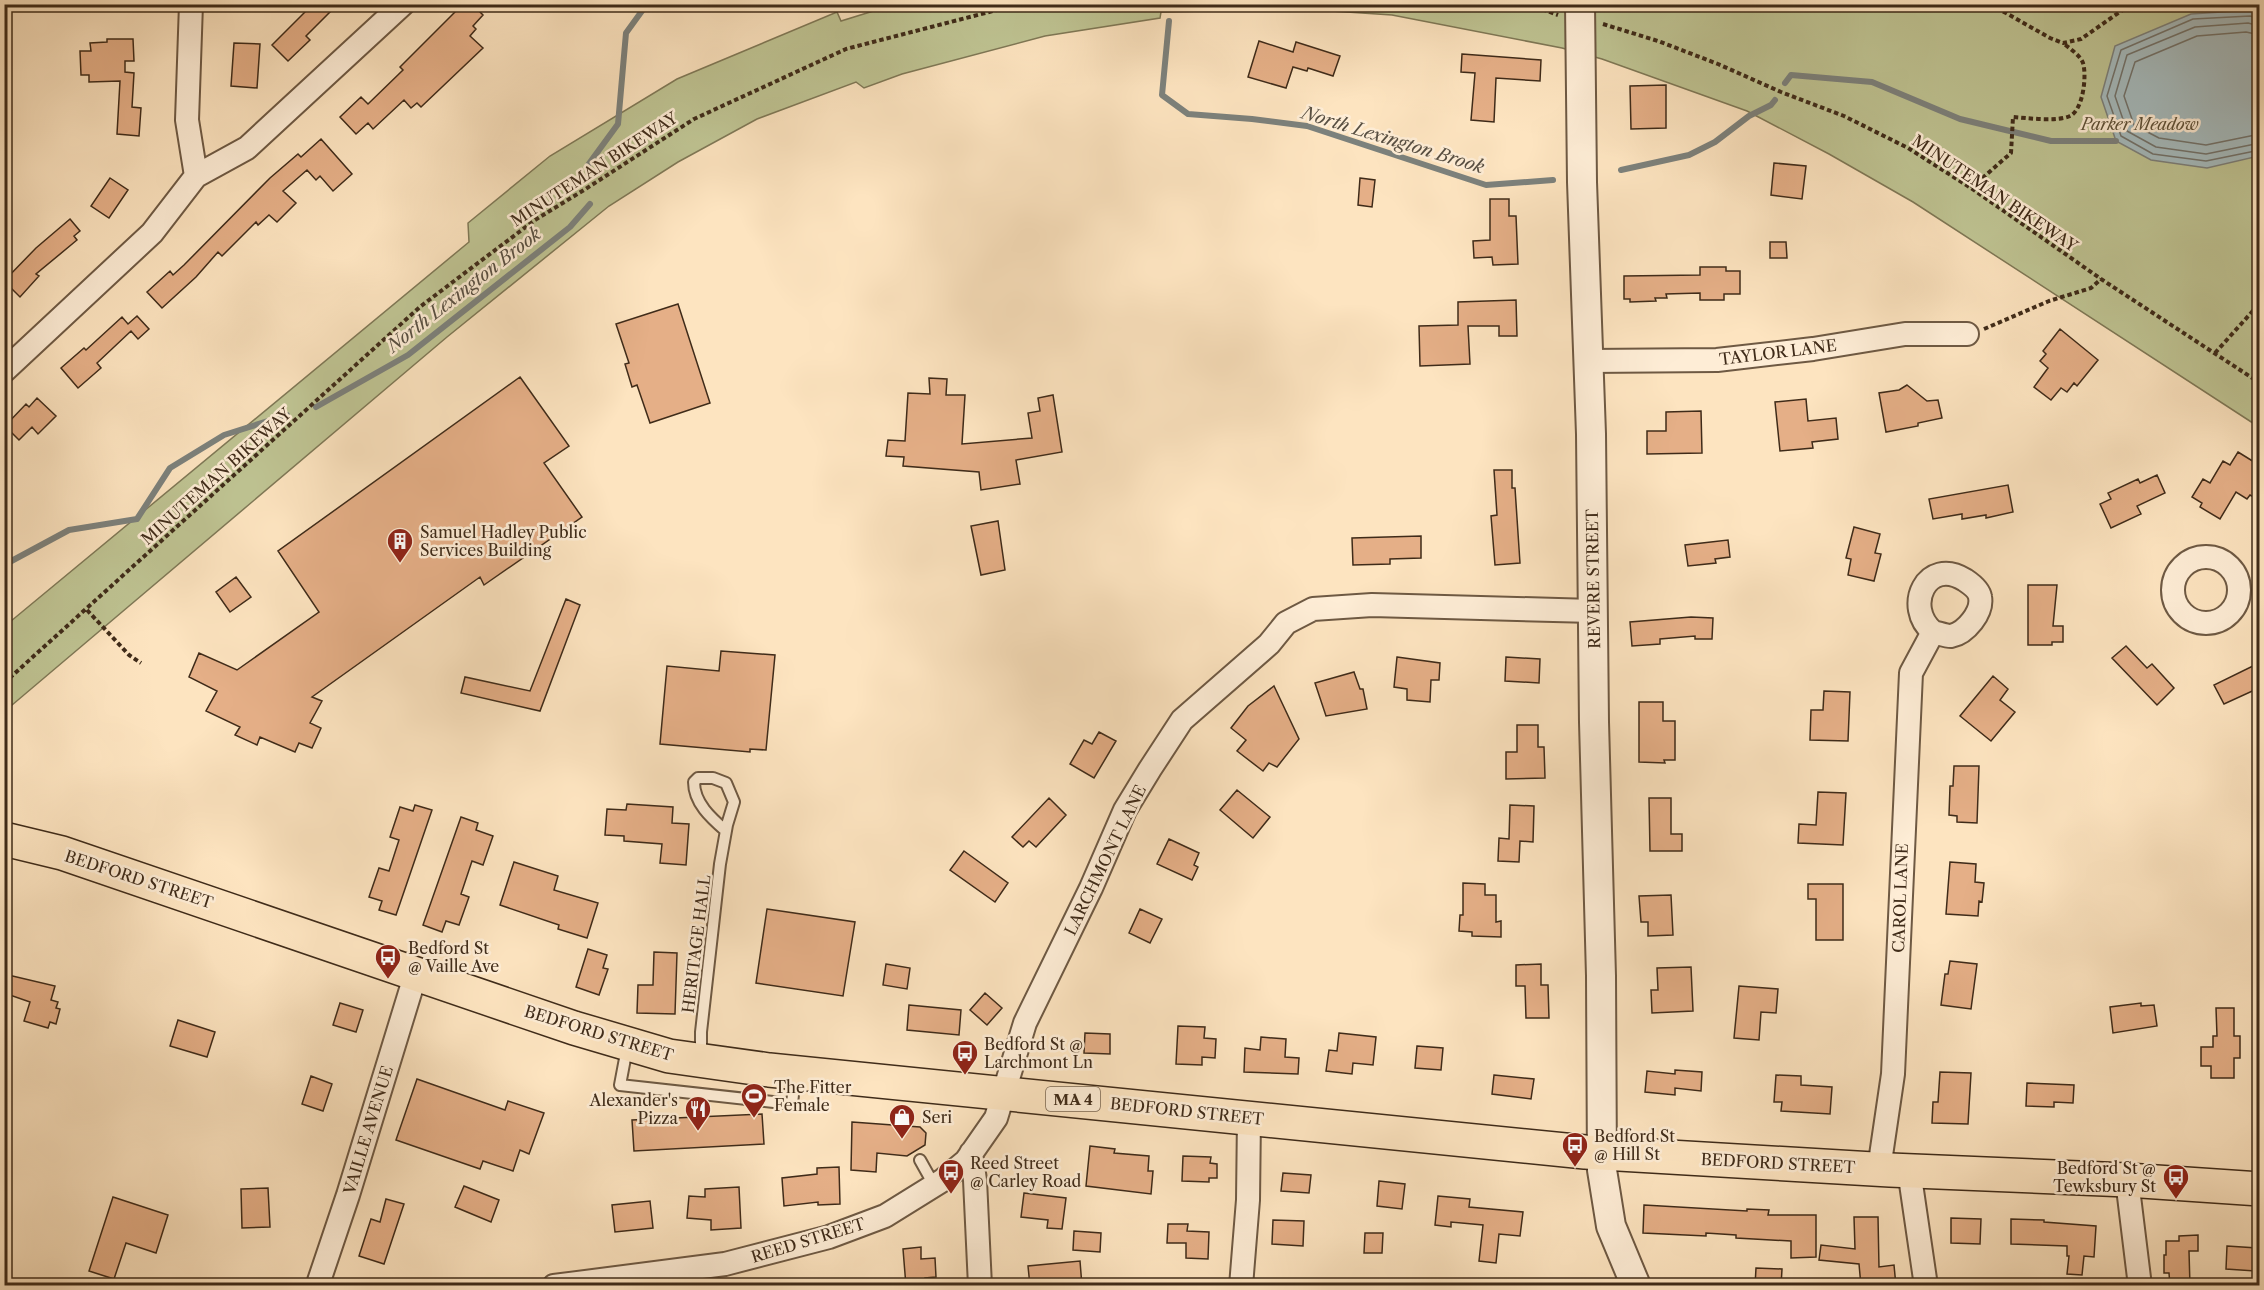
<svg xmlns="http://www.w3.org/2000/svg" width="2264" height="1290" viewBox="0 0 2264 1290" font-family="'Libre Caslon Text',serif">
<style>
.green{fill:#bfc493;stroke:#7f7856;stroke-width:1.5}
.water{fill:#a5bbbe;stroke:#7c817c;stroke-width:1.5}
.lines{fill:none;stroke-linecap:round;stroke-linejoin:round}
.shore{stroke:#72736c;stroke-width:1.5}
.stream{stroke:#7c817c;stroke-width:6}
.building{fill:#e5af87;stroke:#3f2b19;stroke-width:1.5}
.service-casing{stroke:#6e5943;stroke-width:14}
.minor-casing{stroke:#6e5943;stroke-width:26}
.tertiary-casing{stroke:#6e5943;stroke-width:32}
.primary-casing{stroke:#3f2b19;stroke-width:36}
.path{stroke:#3f2b19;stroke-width:4;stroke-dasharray:4.5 3;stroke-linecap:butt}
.service{stroke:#feedd6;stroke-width:10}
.minor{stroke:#feedd6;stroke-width:22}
.tertiary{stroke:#feedd6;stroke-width:28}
.primary{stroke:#fde4c0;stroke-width:33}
.labels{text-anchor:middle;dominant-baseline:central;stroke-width:5;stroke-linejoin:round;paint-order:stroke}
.shield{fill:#feedd6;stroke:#786552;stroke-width:1.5}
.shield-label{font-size:15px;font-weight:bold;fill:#3f2b19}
.park-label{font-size:16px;font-style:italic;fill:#5f5138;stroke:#feedd6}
.street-label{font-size:16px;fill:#3f2b19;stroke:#feedd6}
.poi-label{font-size:16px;fill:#3f2b19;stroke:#feedd6;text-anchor:start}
.water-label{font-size:18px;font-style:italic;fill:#584f42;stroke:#feedd6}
</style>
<rect width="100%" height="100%" fill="#fde4c0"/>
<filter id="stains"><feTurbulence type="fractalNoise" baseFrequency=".00333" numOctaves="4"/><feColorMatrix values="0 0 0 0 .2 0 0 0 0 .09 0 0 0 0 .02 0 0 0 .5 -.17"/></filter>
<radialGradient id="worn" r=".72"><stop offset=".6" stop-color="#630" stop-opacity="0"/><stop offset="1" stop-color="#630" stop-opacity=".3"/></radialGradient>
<path class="green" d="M896 4 2259 5V427L1913 202 1829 154 1747 111 1602 59 1562 48 1392 15 1301 9 1161 12 1160 18 1045 36 902 74 864 88 856 82 757 119 678 162 609 206 447 337 5 711V626L469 242 468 223 550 156 677 79 837 12 841 21Z"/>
<path class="water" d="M2252 10 2259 14V156L2207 168 2151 160 2116 141 2101 97 2115 46 2191 14Z"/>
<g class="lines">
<path class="shore" d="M2260 19 2250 16 2193 19 2121 50 2107 96 2121 136 2153 154 2206 161 2260 150
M2260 26 2248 23 2195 27 2127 55 2115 96 2127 131 2156 147 2206 154 2260 143
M2260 35 2246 32 2197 36 2135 62 2124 96 2134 125 2159 138 2206 145 2260 134"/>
<path class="stream" d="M1169 21 1162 95 1188 114 1252 119 1307 126 1486 185 1553 180
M1785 83 1791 75 1872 82 1960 119 2051 141H2116
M588 165 618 124 626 33 647 4
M1621 170 1689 155 1715 142 1749 116 1771 105 1775 100
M316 407 408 355 570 227 590 204
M4 565 69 530 137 519 170 468 224 435 287 415"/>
</g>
<path class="building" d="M313 4H338L306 36 310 40 288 61 272 45Z
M463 4H472L483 15 473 26 476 29 470 36 483 48 421 107 417 103 411 108 404 100 373 129 368 123 356 134 340 117 361 97 368 104 403 70 400 67Z
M107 39H133L134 61H125V72L134 73 132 107 141 108 139 136 117 134 120 81 89 82V75H81L80 51H91L90 43 107 42Z
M1259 41 1293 52 1296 42 1340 56 1333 76 1308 68 1307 71 1293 67 1286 88 1248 77Z
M234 43 260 44 257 88 231 86Z
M1462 54 1541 60 1540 81 1496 78 1494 122 1471 120 1475 73 1461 72Z
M1666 85V128L1631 129 1630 86Z
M321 139 352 174 333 191 320 176 316 180 307 170 283 191 296 203 277 222 269 215 258 225 256 222 222 256 218 252 196 277 162 308 147 292 170 271 173 275 184 265 270 178 298 154 301 157Z
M1774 163 1806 166 1802 199 1771 195Z
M110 178 128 190 109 218 91 206Z
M1360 178 1375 180 1372 207 1358 205Z
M1490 199H1509V216H1516L1518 264 1493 265 1492 257 1474 258 1473 241 1490 240Z
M70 219 80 231 74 236 77 240 36 274 39 276 20 297 4 281 36 248Z
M1770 242H1786L1787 258H1770Z
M1700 267H1726V271H1740V294H1724V300H1700V293L1666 294 1667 298H1655L1656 301 1630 302V299H1624V276L1700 275Z
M1516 300 1517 336H1499V326H1468L1470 364 1420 366 1419 326 1458 325V302Z
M678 304 710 403 650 423 637 385 632 387 625 364 629 363 616 324Z
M137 316 149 329 138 339 131 331 97 363 101 368 78 388 61 368 84 348 86 350 122 317 128 324Z
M2060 329 2098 360 2077 386 2074 383 2067 392 2061 388 2051 400 2034 387 2048 368 2040 361 2046 354 2043 351Z
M520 377 569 446 544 463 582 517 484 585 480 577 312 697 322 701 310 723 321 728 312 748 299 743 295 752 260 737 257 745 235 735 240 727 206 711 217 691 189 677 199 653 237 670 319 612 278 551Z
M929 378 947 379 946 395H965L962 444 1032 438 1028 413 1040 411 1038 398 1053 395 1062 452 1016 460 1020 484 981 490 979 472 903 466 904 457 886 456 888 440 905 441 908 393 930 394Z
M1907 385 1927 401 1938 400 1942 418 1918 423V426L1886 432 1879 393 1899 390Z
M37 398 56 416 38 434 32 427 19 440 5 426 26 404 29 407Z
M1806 399 1808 421 1836 418 1838 439 1812 442 1813 448 1780 451 1775 402Z
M1701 411 1702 453 1647 454V431H1666V412Z
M2238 452 2259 465V500L2250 495 2247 499 2236 492 2220 519 2200 507 2202 503 2192 497 2203 479 2210 483 2223 461 2230 465Z
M1494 470H1512V488H1515L1520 563 1495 565 1491 516 1497 515Z
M2157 475 2165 493 2137 506 2141 514 2111 528 2100 504 2111 499 2108 493 2138 479 2140 483Z
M2008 485 2013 512 1986 518V515L1962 519V514L1933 519 1929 499Z
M998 521 1005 570 981 575 971 526Z
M1854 527 1880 534 1875 553 1881 554 1874 581 1848 575 1851 559 1846 558Z
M1421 536V558L1390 559V564L1353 565 1352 538Z
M1728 540 1730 557 1715 559 1716 563 1688 566 1685 545Z
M236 577 251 597 230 612 216 592Z
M2028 585H2057L2053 626H2063V642H2052V645H2028Z
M566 599 580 605 540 711 461 693 465 677 530 691Z
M1691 617 1713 618 1712 639H1695V636L1660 639V644L1632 646 1630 622Z
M2126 646 2147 668 2152 664 2174 688 2157 705 2112 658Z
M721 651 775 655 766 750 750 749V752L660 744 667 666 719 671Z
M1397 657 1440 663 1439 680H1431L1430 702 1407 700V689L1394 687Z
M1506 657 1540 659 1539 683 1505 681Z
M2259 663V688L2224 704 2214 685Z
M1354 672 1360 689H1363L1367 709 1326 716 1315 683Z
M1993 676 2008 689 2000 700 2015 712 1991 741 1960 716Z
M1274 686 1299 739 1277 767 1269 763 1263 771 1237 751 1246 740 1231 728 1248 706Z
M1824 691 1850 692 1848 741 1810 740 1811 710H1823Z
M1639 702H1663V721H1675V760H1664L1665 763 1639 762Z
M1517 725H1538V747H1544L1545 778 1506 779V752H1517Z
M1099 732 1116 741 1094 778 1070 764 1084 740 1092 744Z
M1954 766H1979L1977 823 1957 822V816L1949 815 1950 786H1953Z
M1237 790 1270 817 1253 838 1220 810Z
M1818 792 1846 793 1843 845 1798 843 1799 824 1816 825Z
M1049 798 1066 815 1036 847 1029 841 1023 847 1012 837Z
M1649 798H1671V834H1682V851H1650Z
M627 804 673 807 672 823 689 824 686 865 660 863 662 844 624 841V836L605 835 607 809 626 810Z
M415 805 432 810 396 915 379 910 382 901 369 897 379 868 389 871 399 840 390 837 400 807 413 811Z
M1510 805 1534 806 1533 842 1520 841 1519 862 1498 861 1499 838 1509 839Z
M461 817 478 823 476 830 493 836 483 865 472 861 461 894 469 897 459 925 446 921 442 932 423 925Z
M1169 839 1199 853 1194 865 1198 867 1192 880 1157 864Z
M964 851 1008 883 995 902 950 870Z
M514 862 558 876 554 890 598 903 587 938 558 929 559 925 500 905Z
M1950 862 1976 864 1975 882 1984 883 1982 902 1979 901 1978 916 1946 914Z
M1463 883 1485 884V895H1496V922L1501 921V937L1472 936V932L1459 931 1460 915H1463Z
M1808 884H1843V940H1816V899H1808Z
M1671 895 1673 935 1648 936V922H1641L1639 896Z
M767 909 855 922 843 996 756 983Z
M1140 909 1162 919 1150 943 1129 933Z
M588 949 607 955 603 968 608 969 599 995 576 987Z
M654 952 677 953 675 1014 637 1013 638 985H653Z
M1950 961 1977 964 1971 1009 1941 1005 1945 974H1948Z
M886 964 910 968 907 989 883 985Z
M1541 964V985H1548L1549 1018H1526L1525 986H1516V965Z
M1691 967 1693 1011 1652 1013 1651 990H1658L1657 968Z
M4 974 55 986 51 1000 58 1002 56 1008 60 1009 56 1024 50 1022 48 1028 24 1021 30 1002 4 993Z
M1739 986 1778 989 1776 1013 1761 1012 1759 1040 1734 1038Z
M985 993 1002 1008 987 1025 970 1010Z
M340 1003 363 1010 356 1032 333 1025Z
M2141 1003V1006L2154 1005 2157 1026 2113 1033 2110 1007Z
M909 1005 961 1010 959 1035 907 1030Z
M2216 1008H2234V1036H2240V1058H2234V1078H2211V1066H2201V1047H2213V1036H2217Z
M178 1020 215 1032 207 1057 170 1046Z
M1178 1026 1205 1027 1204 1038 1216 1039 1215 1058 1202 1057V1065L1176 1064Z
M1085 1033 1110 1034V1054L1084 1053Z
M1339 1033 1376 1037 1373 1065 1353 1063 1352 1074 1326 1071 1329 1050 1337 1051Z
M1261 1037 1286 1039 1285 1057 1299 1058 1298 1074 1244 1072 1245 1048 1260 1050Z
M1417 1046 1443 1048 1441 1070 1415 1068Z
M1675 1070 1702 1072 1701 1091 1675 1088V1095L1645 1092 1647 1071 1675 1074Z
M1940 1072 1971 1073 1968 1124 1932 1123 1933 1102H1938Z
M1494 1075 1534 1079 1531 1099 1492 1094Z
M1776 1075 1801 1076V1085L1832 1087 1830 1114 1781 1111 1782 1102H1774Z
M311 1076 332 1084 323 1111 302 1104Z
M417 1079 505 1110 508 1101 544 1113 529 1154 520 1150 513 1171 483 1161 480 1169 396 1140Z
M2027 1083 2074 1085 2073 1103 2054 1102V1107L2026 1106Z
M762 1114 764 1144 634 1151 632 1120Z
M852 1122 920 1127 926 1133 925 1145 907 1156 877 1153 876 1172 851 1170Z
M1090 1146 1115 1149 1114 1153 1149 1156 1148 1171H1153L1151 1194 1086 1186Z
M1183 1156 1211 1157 1210 1163 1217 1164V1178H1209V1182L1182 1181Z
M839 1167 840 1204 818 1205V1202L784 1206 782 1178 817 1174V1168Z
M1283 1173 1311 1175 1309 1193 1281 1191Z
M1379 1181 1405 1184 1402 1209 1377 1206Z
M464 1186 499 1200 491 1222 455 1207Z
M739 1187 741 1228 711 1230V1220L687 1218 689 1196 705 1197V1189Z
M268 1188 270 1227 242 1228 241 1189Z
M1024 1193 1066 1198 1062 1229 1047 1228 1048 1220 1021 1217Z
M1438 1196 1470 1199 1469 1207 1523 1212 1520 1236 1499 1234 1496 1263 1479 1261 1483 1225 1451 1222V1227L1435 1225Z
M113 1197 168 1215 156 1253 126 1243 114 1279 89 1271Z
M386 1199 404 1204 384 1264 359 1256 371 1219 380 1222Z
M650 1201 653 1228 615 1232 612 1205Z
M1644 1205 1747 1211V1209L1769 1210 1768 1215H1816V1257L1791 1258V1241L1736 1238V1235L1706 1233V1236L1643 1233Z
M1854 1217H1878L1879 1267 1894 1265 1896 1286H1861L1859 1264 1819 1260 1821 1245 1855 1249Z
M1951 1218 1981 1219 1980 1244 1951 1243Z
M2011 1219 2044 1220V1222L2096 1226 2094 1257 2084 1256 2082 1275 2067 1274 2069 1256H2067V1246L2011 1244Z
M1273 1220 1304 1221 1303 1246 1272 1244Z
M1168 1224H1188L1187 1231 1209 1232 1208 1259 1186 1258V1243H1167Z
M1074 1231 1101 1233 1100 1252 1073 1250Z
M1365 1233H1383L1382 1253H1364Z
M2198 1235V1251H2189L2190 1286H2170L2169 1273H2164V1255H2166V1241H2179V1236Z
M2227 1246 2257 1248V1263H2255V1271L2226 1269Z
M921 1247V1259L935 1258 936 1277 925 1278V1286H906L903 1249Z
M1080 1261 1082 1286H1030L1028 1266Z
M1756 1268 1782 1269 1781 1286H1755Z"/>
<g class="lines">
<g class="service-casing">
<path id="service" d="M627 1048 620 1085 792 1104 795 1076
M701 1057V1032L720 864 727 825 734 802 726 783 713 778H698L694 782C694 803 711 818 726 831
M920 1160 934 1185"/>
</g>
<g class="minor-casing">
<path id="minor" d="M191 4 187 120 196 176
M1588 361 1717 360 1813 349 1905 334H1967
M4 371 152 233 196 176 247 148 403 4
M2173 590a33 33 0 1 1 66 0a33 33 0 1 1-66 0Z
M971 1153 975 1180 980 1286
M1879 1169 1893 1074 1911 673 1933 632C1903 607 1927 556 1965 580 1971 584 1979 590 1980 597 1983 612 1966 633 1951 636 1946 636 1938 633 1933 632
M1909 1170 1926 1286
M2127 1180 2140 1286
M320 1286 319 1281 348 1195 416 973
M554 1286 725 1264 829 1237 885 1216 943 1180 966 1161 996 1118 1025 1023 1091 888 1125 810 1150 769 1182 720 1269 644 1286 623 1313 609 1372 605 1593 611
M1241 1286 1248 1200 1249 1117"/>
</g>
<g class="tertiary-casing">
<path id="tertiary" d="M1580 4 1582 182 1591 434 1594 722 1601 976 1602 1170 1611 1226 1636 1286"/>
</g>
<g class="primary-casing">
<path id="primary" d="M4 839 62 853 574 1028 669 1056 769 1070 1585 1152 1890 1170 2127 1180 2260 1189"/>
</g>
<path class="path" d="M1528 4 1558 15
M1990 4 2050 38 2063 43 2081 39 2124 9 2136 4
M1603 24 1658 41 1718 64 1781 92 1844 116 1908 148 1971 188 2101 279 2260 383
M1971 188 2011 153 2013 117C2027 118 2057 122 2070 116 2083 110 2087 76 2083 63 2080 55 2069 48 2063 43
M1984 329 2049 301 2091 288 2101 279
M2215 353 2260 303
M87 610 129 655 141 663
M4 683 421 306 535 220 584 190 694 119 846 49 1020 4"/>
<use href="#service" class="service"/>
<use href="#minor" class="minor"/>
<use href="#tertiary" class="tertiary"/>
<use href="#primary" class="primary"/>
</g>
<defs>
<g id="building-pin" transform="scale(1.35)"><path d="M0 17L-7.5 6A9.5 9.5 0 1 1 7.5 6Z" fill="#8f2418" stroke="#feedd6"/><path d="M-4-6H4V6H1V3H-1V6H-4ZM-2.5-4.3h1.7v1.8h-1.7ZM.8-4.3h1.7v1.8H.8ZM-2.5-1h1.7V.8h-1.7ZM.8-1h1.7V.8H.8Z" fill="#fff"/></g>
<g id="bus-pin" transform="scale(1.35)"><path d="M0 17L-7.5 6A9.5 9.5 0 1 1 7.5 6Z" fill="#8f2418" stroke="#feedd6"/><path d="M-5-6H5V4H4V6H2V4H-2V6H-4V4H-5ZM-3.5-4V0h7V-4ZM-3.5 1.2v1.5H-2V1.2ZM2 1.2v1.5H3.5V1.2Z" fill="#fff"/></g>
<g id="stadium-pin" transform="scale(1.35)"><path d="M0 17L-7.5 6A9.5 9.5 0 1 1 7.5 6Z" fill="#8f2418" stroke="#feedd6"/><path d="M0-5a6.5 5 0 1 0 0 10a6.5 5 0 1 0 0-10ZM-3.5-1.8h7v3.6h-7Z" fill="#fff"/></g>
<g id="restaurant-pin" transform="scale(1.35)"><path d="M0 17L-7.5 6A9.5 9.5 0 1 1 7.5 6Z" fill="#8f2418" stroke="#feedd6"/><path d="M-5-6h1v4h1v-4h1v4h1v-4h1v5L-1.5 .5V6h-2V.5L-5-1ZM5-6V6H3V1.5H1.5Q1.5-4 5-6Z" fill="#fff"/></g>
<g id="shop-pin" transform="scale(1.35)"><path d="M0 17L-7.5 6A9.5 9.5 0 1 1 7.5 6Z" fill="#8f2418" stroke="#feedd6"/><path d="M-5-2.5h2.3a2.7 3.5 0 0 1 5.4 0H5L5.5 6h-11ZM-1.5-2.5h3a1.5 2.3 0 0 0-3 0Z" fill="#fff"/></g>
</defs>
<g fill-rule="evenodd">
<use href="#building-pin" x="400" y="541"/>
<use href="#bus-pin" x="388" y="957"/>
<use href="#bus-pin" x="965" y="1053"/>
<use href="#stadium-pin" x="754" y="1096"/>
<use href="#restaurant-pin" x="698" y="1109"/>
<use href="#shop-pin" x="902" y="1117"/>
<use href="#bus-pin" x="1575" y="1145"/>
<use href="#bus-pin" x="951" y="1172"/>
<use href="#bus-pin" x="2176" y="1177"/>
</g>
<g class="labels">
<rect class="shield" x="1046" y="1087" width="54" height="24" rx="4.5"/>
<g class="shield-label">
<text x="1073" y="1099">MA 4</text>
</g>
<g class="park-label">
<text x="2140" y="124">Parker Meadow</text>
</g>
<g class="street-label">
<text transform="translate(594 169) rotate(-33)">MINUTEMAN BIKEWAY</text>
<text transform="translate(1995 193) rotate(34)">MINUTEMAN BIKEWAY</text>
<text transform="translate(1778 352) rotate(-7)">TAYLOR LANE</text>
<text transform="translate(216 476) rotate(-42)">MINUTEMAN BIKEWAY</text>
<text transform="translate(1593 579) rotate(-91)">REVERE STREET</text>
<text transform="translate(1105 860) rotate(-64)">LARCHMONT LANE</text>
<text transform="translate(139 879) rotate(18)">BEDFORD STREET</text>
<text transform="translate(1900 898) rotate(-88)">CAROL LANE</text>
<text transform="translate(696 944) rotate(-83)">HERITAGE HALL</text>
<text transform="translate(599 1033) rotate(17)">BEDFORD STREET</text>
<text transform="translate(1187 1111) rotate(6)">BEDFORD STREET</text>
<text transform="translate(368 1130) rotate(-73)">VAILLE AVENUE</text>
<text transform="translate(1778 1163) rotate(3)">BEDFORD STREET</text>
<text transform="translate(808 1240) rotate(-17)">REED STREET</text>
</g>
<g class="poi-label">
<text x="420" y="532">Samuel Hadley Public<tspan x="420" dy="18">Services Building</tspan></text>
<text x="408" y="948">Bedford St<tspan x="408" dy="18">@ Vaille Ave</tspan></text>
<text x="984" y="1044">Bedford St @<tspan x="984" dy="18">Larchmont Ln</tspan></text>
<text x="774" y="1087">The Fitter<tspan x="774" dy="18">Female</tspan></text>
<text x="678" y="1100" text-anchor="end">Alexander's<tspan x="678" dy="18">Pizza</tspan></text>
<text x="922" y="1117">Seri</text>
<text x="1594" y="1136">Bedford St<tspan x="1594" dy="18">@ Hill St</tspan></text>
<text x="970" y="1163">Reed Street<tspan x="970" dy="18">@ Carley Road</tspan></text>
<text x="2156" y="1168" text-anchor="end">Bedford St @<tspan x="2156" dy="18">Tewksbury St</tspan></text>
</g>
<g class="water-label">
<text transform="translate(1393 140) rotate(17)">North Lexington Brook</text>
<text transform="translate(464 290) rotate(-38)">North Lexington Brook</text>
</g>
</g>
<rect width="2264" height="1290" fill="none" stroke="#fde4c0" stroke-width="24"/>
<rect x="6" y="6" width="2252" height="1278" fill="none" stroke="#3f2b19" stroke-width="3"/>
<rect x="12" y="12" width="2240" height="1266" fill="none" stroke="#3f2b19" stroke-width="1.5"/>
<rect width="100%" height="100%" filter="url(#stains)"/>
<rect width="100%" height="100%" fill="url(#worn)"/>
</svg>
